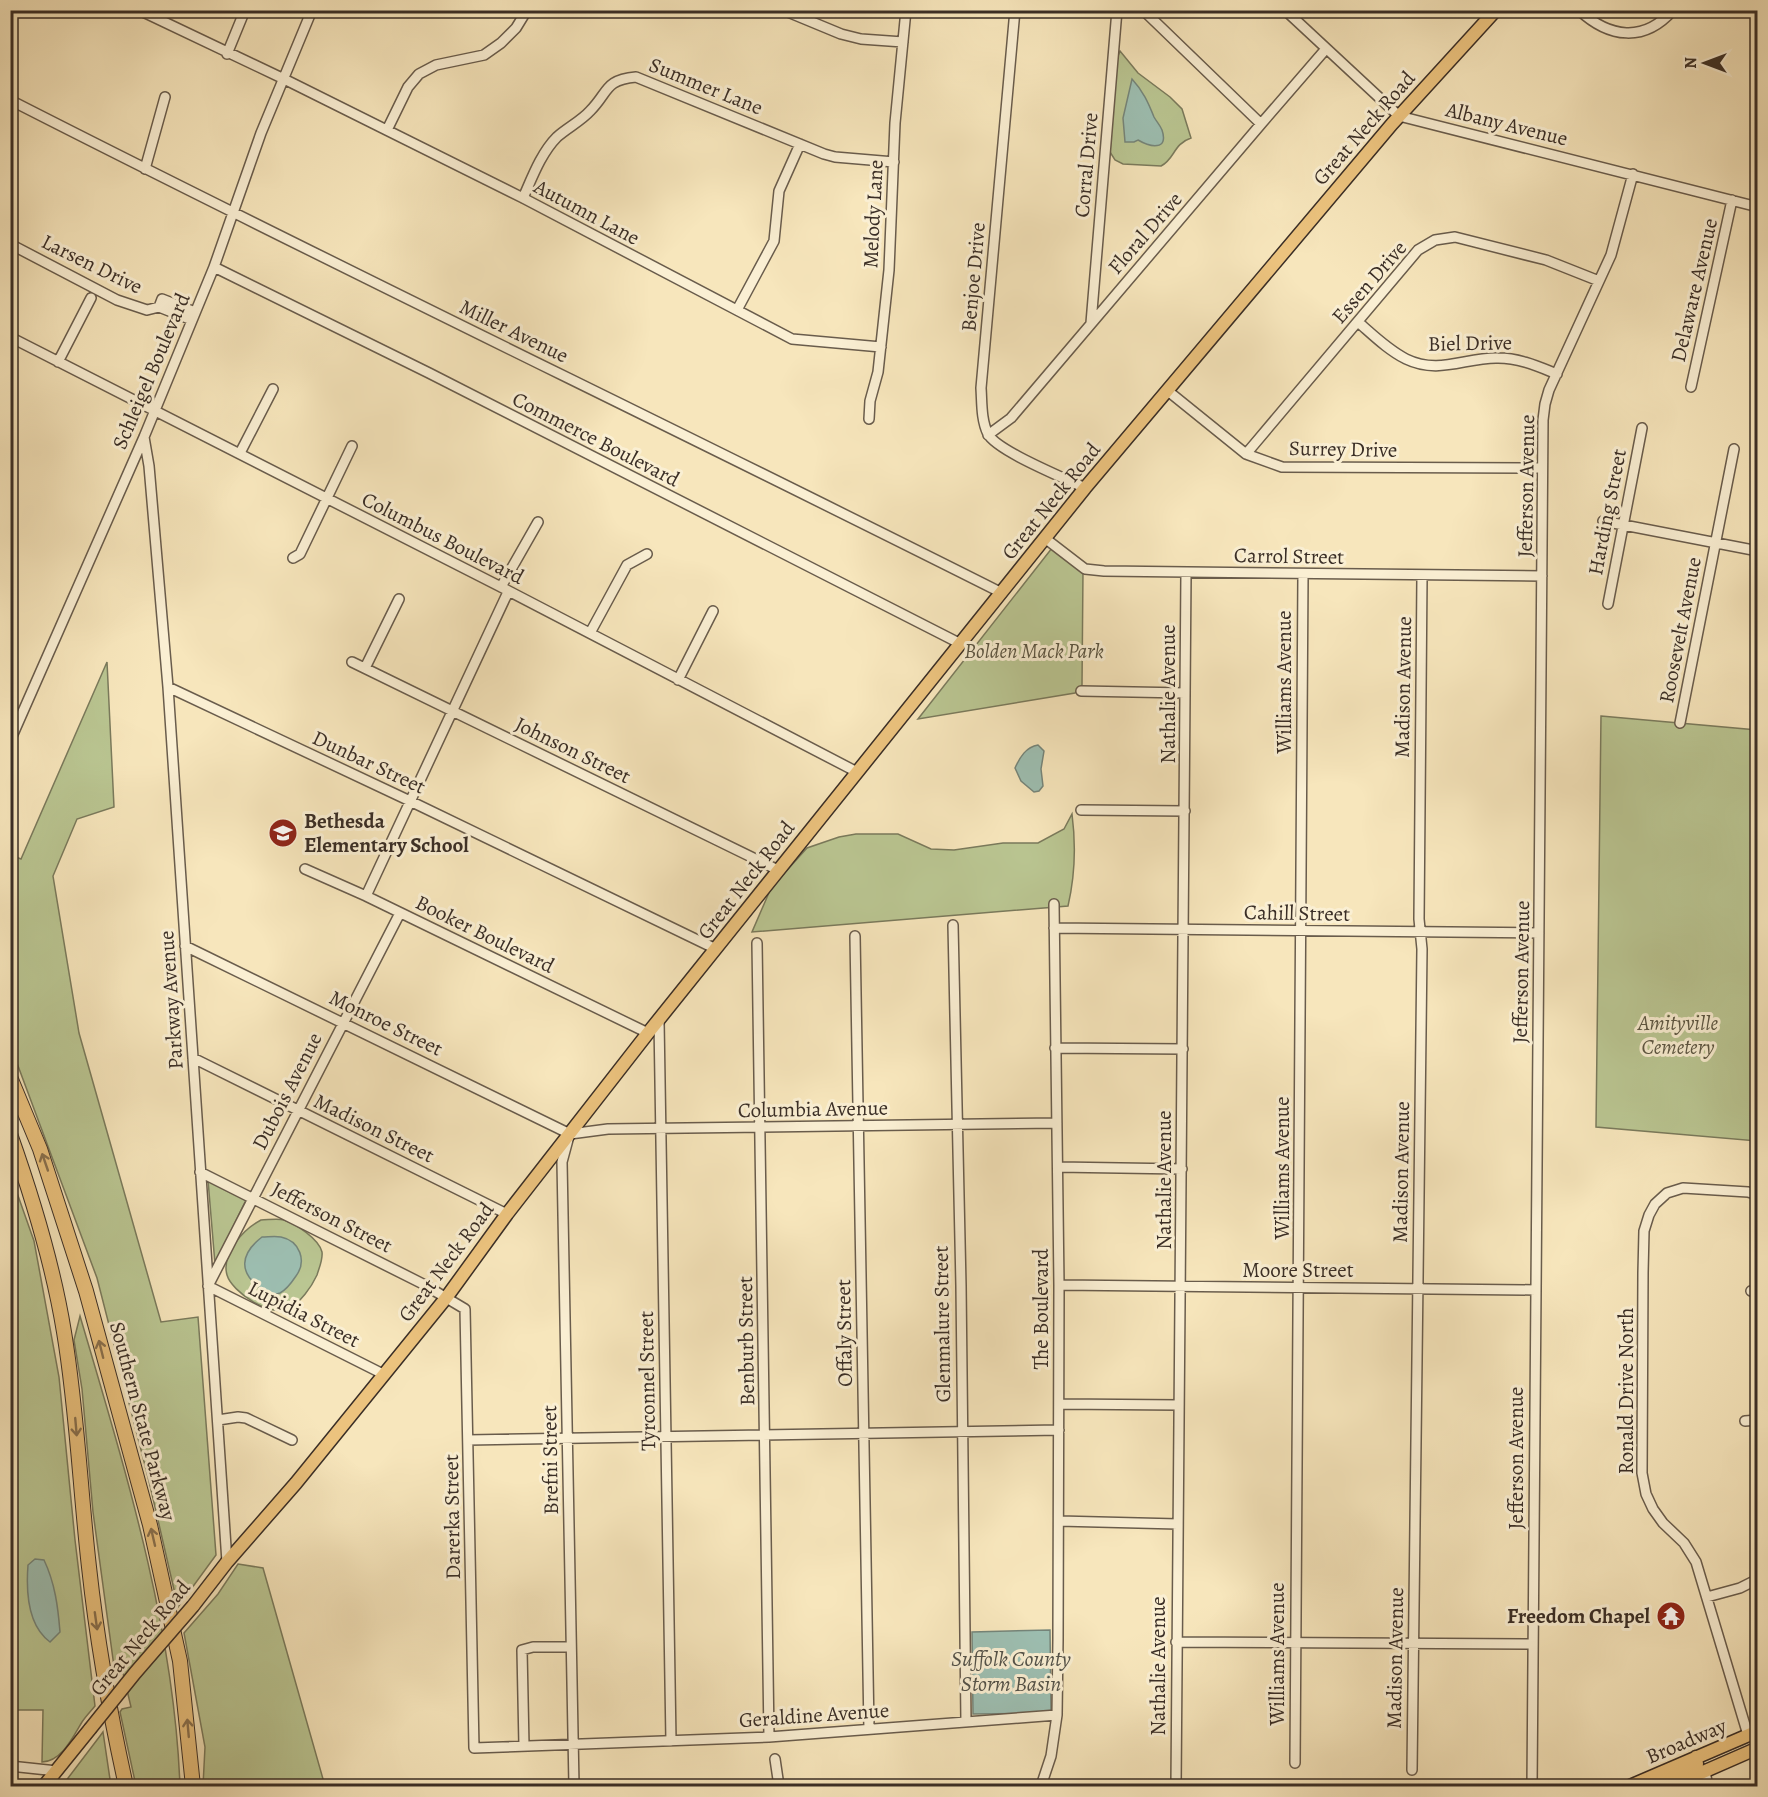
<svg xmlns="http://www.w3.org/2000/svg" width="1768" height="1797" viewBox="0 0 1768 1797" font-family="Alegreya,serif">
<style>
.green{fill:#bac692;stroke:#7a7a5c;stroke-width:1.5}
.water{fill:#9dbfb2;stroke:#75857a;stroke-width:1.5}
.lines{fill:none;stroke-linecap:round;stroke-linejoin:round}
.minor-casing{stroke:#695c4c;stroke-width:12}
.major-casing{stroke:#3a2e26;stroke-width:15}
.highway-casing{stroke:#3a2e26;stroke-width:16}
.minor{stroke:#faefd3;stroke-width:9}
.major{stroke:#ecc37e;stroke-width:12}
.highway{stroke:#ecc37e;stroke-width:14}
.major-bridge-casing{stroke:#3a2e26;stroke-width:15;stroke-linecap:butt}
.major-bridge{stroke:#ecc37e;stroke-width:12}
.oneway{stroke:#8a714e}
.labels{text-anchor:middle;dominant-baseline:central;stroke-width:6;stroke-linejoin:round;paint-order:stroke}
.street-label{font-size:21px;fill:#3a2e26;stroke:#faefd3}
.park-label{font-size:21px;font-style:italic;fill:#5a5441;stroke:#faefd3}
.poi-label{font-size:21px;font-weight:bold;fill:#3a2e26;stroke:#faefd3;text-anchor:start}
.water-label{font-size:22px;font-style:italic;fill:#535249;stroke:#faefd3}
</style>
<rect width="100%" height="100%" fill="#f7e6bc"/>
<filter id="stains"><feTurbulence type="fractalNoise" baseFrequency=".00333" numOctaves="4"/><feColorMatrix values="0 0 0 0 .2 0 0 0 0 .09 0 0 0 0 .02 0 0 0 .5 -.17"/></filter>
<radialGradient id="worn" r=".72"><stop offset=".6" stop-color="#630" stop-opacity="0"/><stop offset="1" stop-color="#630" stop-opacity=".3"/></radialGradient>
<path class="green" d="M1120 51 1138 73 1170 97 1182 109 1191 138C1173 144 1175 159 1161 166L1123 164 1115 160 1110 152 1116 61Z
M1052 548 1083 571 1082 685 1075 693 918 719Z
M107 662 114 807 77 819 53 876 79 1033 161 1322 198 1317 216 1555 178 1607 149 1481 97 1278 11 1047V855L21 859Z
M1601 716 1757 730V1141L1596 1127Z
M1072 814C1076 845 1075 876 1068 906L752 932 771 888 807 848 839 837 856 834H898L931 849 954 850 1003 843H1038L1064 829Z
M10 1173 34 1241 59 1377 75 1540 95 1706C91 1711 86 1716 82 1722 73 1737 62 1761 42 1762L43 1710H11Z
M208 1180 246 1200 215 1264Z
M261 1220C268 1220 277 1218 284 1220 296 1224 319 1239 322 1252 323 1260 319 1268 317 1275 312 1286 300 1304 287 1309 270 1317 232 1292 227 1275 221 1253 244 1229 261 1220Z
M80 1316C125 1469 174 1626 180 1786H136L120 1712 122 1709 131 1707 123 1673 115 1674 93 1512 82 1389 74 1340Z
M238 1564 263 1568 325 1786H203L205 1747 184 1633 218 1594Z
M103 1732 111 1786H62L100 1736Z"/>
<path class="water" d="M1132 79C1143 91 1148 102 1154 117 1156 121 1160 125 1162 130 1169 151 1150 147 1138 140L1134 142H1125L1123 118Z
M1038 745 1044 751 1041 769 1043 786 1039 791 1034 792 1021 781 1015 768C1020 757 1026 747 1038 745Z
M262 1237C268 1237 275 1236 281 1237 300 1241 307 1261 296 1276 292 1282 286 1290 280 1293 273 1296 268 1292 262 1289 238 1273 240 1254 262 1237Z
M35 1559 44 1560C55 1583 58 1607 60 1632L50 1642C28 1626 26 1591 28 1565Z
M1050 1630 1051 1713 973 1714 972 1632Z"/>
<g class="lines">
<g class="minor-casing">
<path id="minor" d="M139 10 284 79 523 198 792 339 881 347
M783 10 841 34 861 39 903 42
M1015 10 981 388C982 402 981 420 988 434 997 451 1065 478 1085 488
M1143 10 1261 124
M1285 10 1399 116 1758 207
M1579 10C1609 38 1644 43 1673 10
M227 54 245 10
M10 100C339 268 672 427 1002 593
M387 130 408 87 419 74 436 65 484 55 501 43 516 28 527 10
M145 169 165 97
M523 198C532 178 541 153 557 137 567 128 581 121 590 111 609 92 604 80 636 77L824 154 835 157 894 162
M10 244 117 300 147 310 159 307 192 320
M214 267 429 373 961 644
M159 307 162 299 195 312
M737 310 774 241 779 191 800 144
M1358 322C1373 335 1388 350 1406 359 1439 375 1466 357 1498 358 1519 358 1537 366 1557 374
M1091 323 1117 10
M10 337 501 587 857 772
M58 362 91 298
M1691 387 1732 200
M1168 391 1246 454 1282 467 1542 468
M869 419 870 401 878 372 889 270 895 123 906 10
M988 435 1011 418 1261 124 1325 50
M144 437 149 466 168 687 227 1562
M240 453 273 389
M1246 454 1418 250 1435 240 1455 237 1546 260 1599 281
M1603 521 1758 551
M1046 539 1085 569 1104 571 1542 576
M293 558 300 554 352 446
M501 587 538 522
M1608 604 1642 428
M590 633 627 565 647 554
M352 662 778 870
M365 668 399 599
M678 680 713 611
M168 687 410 801 716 949
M1081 691 1185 693
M1680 723 1734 449
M10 741 144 437 214 267 261 133 312 10
M1081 810 1185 811
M305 869 366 896 648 1033
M366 896 508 592
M953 925 961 1286 966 1722
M1054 928 1539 933
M855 936 869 1729
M757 943 769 1737
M185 946 570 1134
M659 1021 671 1741
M1055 1048 1183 1049
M193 1058 507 1214
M570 1134 608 1129 1057 1123
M569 1136 562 1162 574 1786
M1058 1167 1182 1169
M200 1172 423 1284 465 1309 474 1748 769 1737 1057 1715
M1059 1285 1536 1290
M1751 1291 1758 1290
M383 1374 208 1286 400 913
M1059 1404 1179 1405
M218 1420 238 1417 246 1418 292 1440
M1745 1421 1758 1420
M468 1440 1059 1430
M1059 1521 1178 1524
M1707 1597 1740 1588 1758 1579
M1176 1642 1533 1644
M1748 1735 1696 1562 1684 1543 1663 1523 1653 1509 1646 1494 1642 1473 1643 1273 1644 1231 1649 1215 1655 1204 1667 1193 1683 1188 1748 1192 1758 1195
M524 1746 522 1650 533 1647H571
M775 1759 779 1786
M1295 1763 1303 574
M10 1766 57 1771
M1412 1770 1422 949 1419 919 1422 576
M1705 1772 1708 1786
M1041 1786 1051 1756 1057 1715 1058 1640 1059 1285 1054 904
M1176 1786 1186 573
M1532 1786 1543 420 1545 404 1549 390 1611 255 1633 174"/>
</g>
<g class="major-casing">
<path id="major" d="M193 1606 227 1562 296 1483 446 1298 507 1214 648 1033 1085 488 1392 124 1496 10
M44 1786 90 1729
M1630 1786 1758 1731
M1654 1786 1691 1770 1697 1764 1696 1757
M1671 1786 1758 1748"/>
</g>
<g class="highway-casing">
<path id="highway" d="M10 1077 40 1149 86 1291 150 1525 180 1661 193 1786
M10 1134C33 1199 53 1264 64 1332 77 1409 80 1488 89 1567 97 1641 110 1714 126 1786"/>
</g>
<use href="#minor" class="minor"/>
<use href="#major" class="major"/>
<use href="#highway" class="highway"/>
<g class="major-bridge-casing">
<path id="major-bridge" d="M90 1729 135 1673 193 1606"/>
</g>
<use href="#major-bridge" class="major-bridge"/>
</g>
<defs><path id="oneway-shaft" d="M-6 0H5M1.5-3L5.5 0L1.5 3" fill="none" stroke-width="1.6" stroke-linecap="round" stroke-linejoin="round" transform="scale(1.5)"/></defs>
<g class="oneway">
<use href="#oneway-shaft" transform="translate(45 1162) rotate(-109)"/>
<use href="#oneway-shaft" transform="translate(101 1349) rotate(-104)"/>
<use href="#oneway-shaft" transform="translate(76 1427) rotate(85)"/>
<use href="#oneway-shaft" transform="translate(153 1537) rotate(-103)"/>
<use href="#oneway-shaft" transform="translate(96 1621) rotate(82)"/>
<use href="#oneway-shaft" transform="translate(188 1728) rotate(-95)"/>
</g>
<defs>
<g id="school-disc" transform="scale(1.5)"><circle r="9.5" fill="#8f2418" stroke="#faefd3"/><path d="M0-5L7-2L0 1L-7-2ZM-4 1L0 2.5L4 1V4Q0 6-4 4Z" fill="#fff"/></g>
<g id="temple-disc" transform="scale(1.5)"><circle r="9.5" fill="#8f2418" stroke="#faefd3"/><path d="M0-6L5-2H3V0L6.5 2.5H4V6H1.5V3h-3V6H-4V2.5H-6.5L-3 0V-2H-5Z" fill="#fff"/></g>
</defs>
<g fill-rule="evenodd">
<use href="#school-disc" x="283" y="833"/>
<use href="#temple-disc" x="1671" y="1616"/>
</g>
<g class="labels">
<g class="street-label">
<text transform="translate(706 86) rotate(22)">Summer Lane</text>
<text transform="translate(1507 124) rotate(14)">Albany Avenue</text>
<text transform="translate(1364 128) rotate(-49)">Great Neck Road</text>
<text transform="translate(1086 165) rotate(-85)">Corral Drive</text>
<text transform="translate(587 212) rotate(28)">Autumn Lane</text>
<text transform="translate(873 214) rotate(-87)">Melody Lane</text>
<text transform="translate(1145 233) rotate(-49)">Floral Drive</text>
<text transform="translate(92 264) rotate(26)">Larsen Drive</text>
<text transform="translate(973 277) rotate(-85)">Benjoe Drive</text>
<text transform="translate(1369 282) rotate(-49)">Essen Drive</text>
<text transform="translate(1694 290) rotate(-77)">Delaware Avenue</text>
<text transform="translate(514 331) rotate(26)">Miller Avenue</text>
<text transform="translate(1470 343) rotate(-1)">Biel Drive</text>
<text transform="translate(151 371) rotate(-67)">Schleigel Boulevard</text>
<text transform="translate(596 439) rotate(27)">Commerce Boulevard</text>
<text transform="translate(1343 449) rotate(1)">Surrey Drive</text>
<text transform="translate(1526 486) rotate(-89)">Jefferson Avenue</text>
<text transform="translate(1051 501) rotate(-51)">Great Neck Road</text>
<text transform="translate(1607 512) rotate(-79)">Harding Street</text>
<text transform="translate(443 538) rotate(27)">Columbus Boulevard</text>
<text transform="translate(1289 556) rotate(1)">Carrol Street</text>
<text transform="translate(1680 630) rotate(-79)">Roosevelt Avenue</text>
<text transform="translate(1284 682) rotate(-90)">Williams Avenue</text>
<text transform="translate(1403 687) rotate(-89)">Madison Avenue</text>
<text transform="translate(1168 694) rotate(-90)">Nathalie Avenue</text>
<text transform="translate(573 750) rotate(26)">Johnson Street</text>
<text transform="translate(369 762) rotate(25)">Dunbar Street</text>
<text transform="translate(746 880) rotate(-52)">Great Neck Road</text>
<text transform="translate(1297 913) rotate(1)">Cahill Street</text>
<text transform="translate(485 934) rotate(26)">Booker Boulevard</text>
<text transform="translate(1521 972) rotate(-89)">Jefferson Avenue</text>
<text transform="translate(171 1000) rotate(-94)">Parkway Avenue</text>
<text transform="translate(386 1023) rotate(26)">Monroe Street</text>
<text transform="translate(287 1091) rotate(-63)">Dubois Avenue</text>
<text transform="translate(813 1109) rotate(-1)">Columbia Avenue</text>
<text transform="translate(374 1128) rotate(26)">Madison Street</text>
<text transform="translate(1282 1168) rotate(-90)">Williams Avenue</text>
<text transform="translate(1401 1172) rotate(-89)">Madison Avenue</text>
<text transform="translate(1164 1180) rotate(-90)">Nathalie Avenue</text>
<text transform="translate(332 1217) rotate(27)">Jefferson Street</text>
<text transform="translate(446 1262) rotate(-53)">Great Neck Road</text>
<text x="1298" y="1270">Moore Street</text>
<text transform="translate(1041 1309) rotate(-90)">The Boulevard</text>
<text transform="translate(304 1314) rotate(27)">Lupidia Street</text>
<text transform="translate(942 1324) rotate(-91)">Glenmalure Street</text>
<text transform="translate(844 1333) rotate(-91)">Offaly Street</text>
<text transform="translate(746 1341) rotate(-91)">Benburb Street</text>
<text transform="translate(647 1381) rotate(-91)">Tyrconnel Street</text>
<text transform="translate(1626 1391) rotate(-90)">Ronald Drive North</text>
<text transform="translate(143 1421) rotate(75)">Southern State Parkway</text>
<text transform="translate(1516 1458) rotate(-90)">Jefferson Avenue</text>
<text transform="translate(550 1460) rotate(-91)">Brefni Street</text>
<text transform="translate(452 1517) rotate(-91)">Darerka Street</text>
<text transform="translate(140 1638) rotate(-50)">Great Neck Road</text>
<text transform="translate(1277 1654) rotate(-90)">Williams Avenue</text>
<text transform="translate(1395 1658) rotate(-89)">Madison Avenue</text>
<text transform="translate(1158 1666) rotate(-90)">Nathalie Avenue</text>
<text transform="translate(814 1715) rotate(-4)">Geraldine Avenue</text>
<text transform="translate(1686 1741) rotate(-23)">Broadway</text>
</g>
<g class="park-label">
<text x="1034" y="651">Bolden Mack Park</text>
<text x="1678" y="1023">Amityville<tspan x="1678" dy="24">Cemetery</tspan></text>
</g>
<g class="poi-label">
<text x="304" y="821">Bethesda<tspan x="304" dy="24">Elementary School</tspan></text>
<text x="1650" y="1616" text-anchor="end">Freedom Chapel</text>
</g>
<g class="water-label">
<text x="1011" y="1659">Suffolk County<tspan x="1011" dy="25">Storm Basin</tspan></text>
</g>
</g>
<rect width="1768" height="1797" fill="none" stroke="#f7e6bc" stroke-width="36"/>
<rect x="12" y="12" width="1744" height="1773" fill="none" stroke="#3a2e26" stroke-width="3"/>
<rect x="18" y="18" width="1732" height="1761" fill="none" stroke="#3a2e26" stroke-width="1.5"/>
<g transform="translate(1705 63) rotate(270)" stroke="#faefd3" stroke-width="4.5" paint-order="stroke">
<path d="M0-4.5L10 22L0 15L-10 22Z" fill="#3a2e26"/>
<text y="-9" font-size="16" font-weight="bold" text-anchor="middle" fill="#3a2e26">N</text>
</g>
<rect width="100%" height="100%" filter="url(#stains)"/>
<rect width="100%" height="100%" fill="url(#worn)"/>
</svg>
